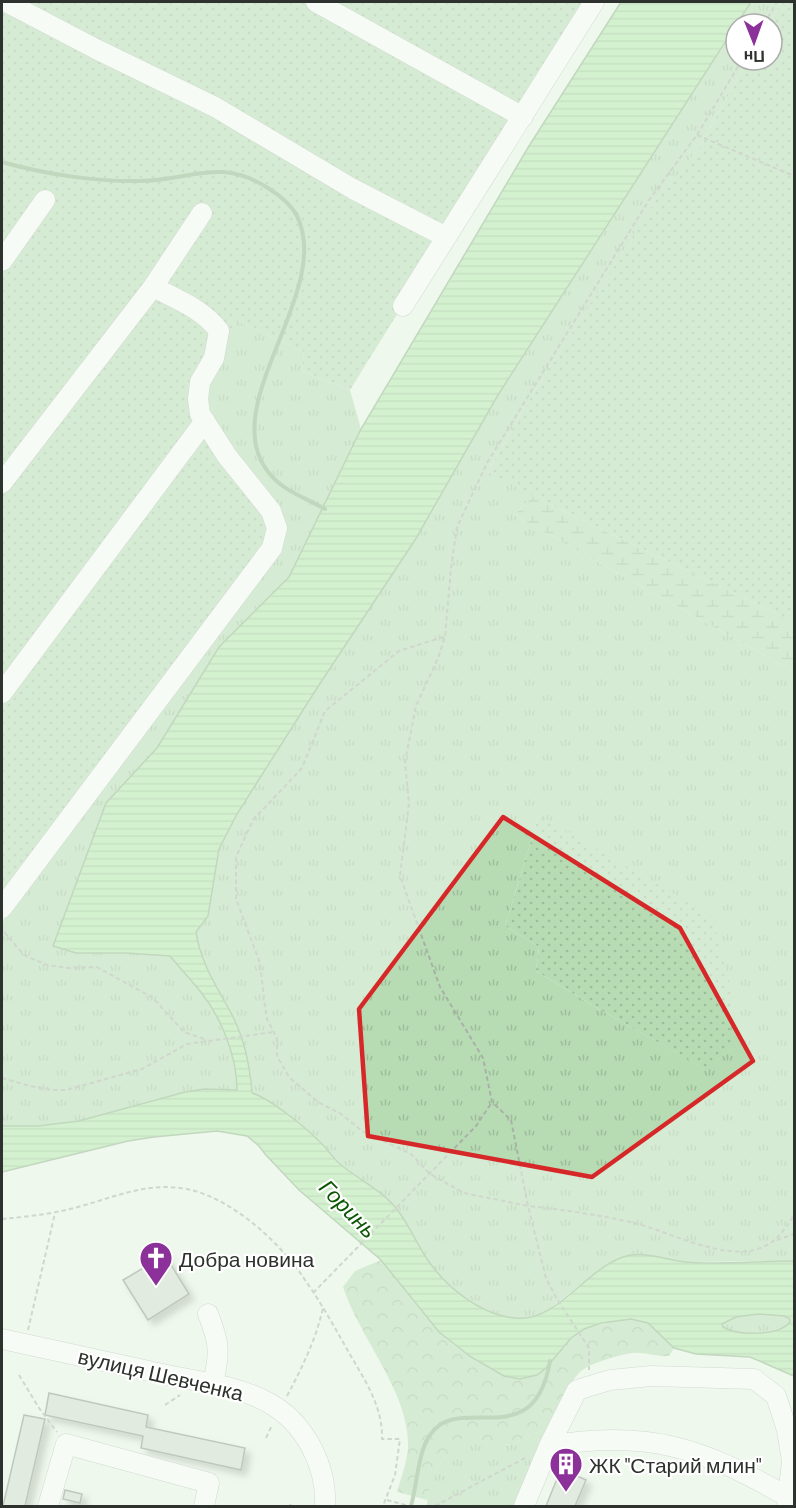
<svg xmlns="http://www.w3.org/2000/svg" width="796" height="1508" viewBox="0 0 796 1508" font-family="Barlow,sans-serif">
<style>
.grass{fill:url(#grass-tufts);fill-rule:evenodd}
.forest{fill:url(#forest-crowns)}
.wetland{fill:url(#wetland-marsh)}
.garden{fill:url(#garden-dots)}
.water{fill:url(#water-rules);stroke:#8ab186;stroke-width:1.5;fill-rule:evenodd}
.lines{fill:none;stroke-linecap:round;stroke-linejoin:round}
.stream{stroke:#8ab186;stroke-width:4}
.building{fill:#d2dbd1;stroke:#878f86;stroke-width:1.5;filter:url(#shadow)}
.minor-casing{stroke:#afb8ae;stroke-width:21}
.path{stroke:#a9b0a8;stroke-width:2;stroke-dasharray:4.5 3;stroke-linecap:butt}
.minor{stroke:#fff;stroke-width:20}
.marked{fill:none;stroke:#d62828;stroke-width:4.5;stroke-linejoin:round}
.labels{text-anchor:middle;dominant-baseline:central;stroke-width:4.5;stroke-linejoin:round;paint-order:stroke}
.poi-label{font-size:21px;fill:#2e322e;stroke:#fff;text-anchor:start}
.street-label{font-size:21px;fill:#2e322e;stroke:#fff}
.water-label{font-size:22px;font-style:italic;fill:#0c5704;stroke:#fff}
</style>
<defs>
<pattern id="grass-tufts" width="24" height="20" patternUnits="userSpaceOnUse" patternTransform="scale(1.5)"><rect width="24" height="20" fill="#b7dcb3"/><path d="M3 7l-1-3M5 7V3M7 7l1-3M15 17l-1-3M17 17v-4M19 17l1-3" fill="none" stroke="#9ebd9a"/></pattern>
<pattern id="forest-crowns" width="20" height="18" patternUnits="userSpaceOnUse" patternTransform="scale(1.5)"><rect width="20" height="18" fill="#b7dcb3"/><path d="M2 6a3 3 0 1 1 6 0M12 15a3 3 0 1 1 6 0" fill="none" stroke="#9ebd9a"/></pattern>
<pattern id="wetland-marsh" width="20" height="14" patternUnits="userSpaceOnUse" patternTransform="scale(1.5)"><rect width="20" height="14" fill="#b7dcb3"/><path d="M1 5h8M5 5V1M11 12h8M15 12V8" fill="none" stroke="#9ebd9a"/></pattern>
<pattern id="garden-dots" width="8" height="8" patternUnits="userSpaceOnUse" patternTransform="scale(1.5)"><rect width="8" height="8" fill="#b7dcb3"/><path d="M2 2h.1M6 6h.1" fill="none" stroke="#9ebd9a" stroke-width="1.8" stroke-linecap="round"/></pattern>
<pattern id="water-rules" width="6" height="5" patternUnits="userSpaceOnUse" patternTransform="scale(1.5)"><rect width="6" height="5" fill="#b2e8ab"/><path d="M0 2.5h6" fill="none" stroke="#99c793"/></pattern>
<filter id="shadow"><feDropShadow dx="5.5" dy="5.5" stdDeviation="3" flood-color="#0004"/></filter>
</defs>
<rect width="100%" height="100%" fill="#eff8ed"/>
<path class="grass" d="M751 2H782L768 24H737Z
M736 26V60H748L699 148 654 204 524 408 488 472 534 495 514 515 794 672V1261L686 1262 640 1254 607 1264 544 1313 531 1318 515 1319 497 1314 476 1305 455 1291 439 1275 427 1259 398 1211 383 1195 342 1165 318 1140 297 1122 257 1095 252 1093C251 1067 243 1041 233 1017 219 987 201 966 196 932L208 916 219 849 237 814 319 685 415 540 498 395ZM539 815 731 1049 706 1069 597 1008 536 971 539 947 505 926Z
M236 320 304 352 302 371 350 390 361 429 289 577 219 647 157 748 106 803 126 953 170 956C180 968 190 979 200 991 222 1018 236 1056 237 1090 182 1085 132 1109 80 1121 54 1126 27 1126 2 1126V922L94 790 211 418 207 386Z
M758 1314 784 1316 790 1320 788 1325C769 1333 742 1338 723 1327L722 1324 736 1317Z
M544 1429H548L515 1506H427C428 1475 442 1458 464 1437L510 1445Z"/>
<path class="forest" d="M381 1260 417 1306 454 1345 504 1376 546 1368 571 1338 584 1329 619 1320 631 1319 648 1323 674 1348 669 1356C657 1357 645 1352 632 1353 619 1355 590 1363 580 1372 569 1382 554 1415 548 1429H544L510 1445 463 1438C440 1461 434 1468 427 1500L397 1492C401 1478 407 1462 408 1448 411 1395 359 1337 343 1287L355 1271Z"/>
<path class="wetland" d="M534 495 549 504 794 622V672L514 515Z"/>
<path class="garden" d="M2 2H591L350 390 302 371 304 352 236 320 207 386 211 418 283 518 2 900Z
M782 2H794V622L549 504 488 472 524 408 654 203 699 148 748 60H772V24H768Z
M539 815 713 917 732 993 731 1049 707 1070 597 1008 536 971 539 947 505 926Z"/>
<path class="water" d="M621 2H751L498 395 415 540 319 685 237 814 219 849 208 916 196 932C201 965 218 988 233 1017 245 1041 250 1066 252 1093 269 1098 305 1127 318 1140 326 1147 332 1157 340 1164 359 1180 384 1191 399 1212 410 1227 417 1244 427 1259 446 1287 480 1315 515 1318 556 1323 585 1270 623 1257 643 1250 665 1260 685 1262 721 1265 759 1261 794 1261V1376L750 1357 696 1354 674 1348 648 1323 631 1319 602 1323 584 1329 571 1338 546 1368 537 1375 520 1379 504 1376 471 1357 439 1332 381 1260 299 1190 265 1154 259 1146 247 1136 217 1131 154 1137 128 1141 2 1172V1126H38L79 1121 185 1092 204 1089 237 1090C237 1056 221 1017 200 991 190 979 180 968 170 956L126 953H76L53 946 106 803 157 748 219 647 289 577 361 429 529 146ZM758 1314 784 1316 790 1319V1322C779 1336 737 1336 723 1327L722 1324 736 1317Z"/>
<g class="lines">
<path class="stream" d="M2 162C44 174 96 182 141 181 192 180 219 157 268 188 279 195 291 204 297 216 334 292 214 406 269 473 283 491 306 498 325 509
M411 1506C417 1485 418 1452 430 1435 459 1391 534 1457 550 1361"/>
</g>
<path class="building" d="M165 1255 189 1294 148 1320 123 1280Z
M49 1393 148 1415 146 1427 245 1448 241 1470 141 1448 143 1436 45 1415Z
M24 1415 45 1419 25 1506H3Z
M561 1469 586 1480 575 1506H546Z
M65 1490 82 1494 80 1503 63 1499Z"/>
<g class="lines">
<g class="minor-casing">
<path id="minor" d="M6 2 96 49 215 107 353 189 446 237
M316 2 523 117
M2 261 45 200
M403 306 594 2
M2 483 153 287 202 213
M2 693 205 421
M2 908 272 548 277 528 271 511 227 456 200 414 198 399 200 382 214 358 219 331C203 309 176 299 153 287
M208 1314C220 1344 220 1352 213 1384
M2 1339C57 1351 112 1363 167 1375 201 1382 239 1386 269 1403 305 1423 327 1466 325 1506
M549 1446C647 1429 703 1448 788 1497
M48 1506 66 1444 209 1483 204 1506
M524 1506 549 1446 577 1390 610 1380 651 1376 754 1379 776 1396 787 1430 792 1461 787 1506"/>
</g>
<path class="path" d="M788 2 794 4
M764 24 777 2
M742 60 697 135 649 200 487 463 457 527 451 568 445 637 438 658 416 706 405 762 409 803 400 876 440 987 483 1058 492 1102 511 1120 528 1206C565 1210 602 1215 638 1224 671 1233 719 1258 754 1250 776 1244 782 1233 794 1215
M697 135 794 176
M443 637 399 651 325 711 302 768 253 820 236 857V899L260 963 265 1007 267 1019 277 1038V1056L289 1077 318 1102 341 1114 362 1131 411 1154 430 1174 464 1193 528 1206 546 1278 557 1299 589 1348V1370
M2 925 3 931 24 955 47 965 68 968 97 967 153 998 184 1032 207 1040
M2 1078 30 1086 52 1090H66L142 1069 187 1044 274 1032
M2 1219C25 1217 51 1214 74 1208 110 1199 142 1183 180 1188 226 1193 278 1240 303 1277 320 1301 334 1326 348 1351 364 1379 383 1406 382 1439H400L395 1475 383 1506
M777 1240 794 1234
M313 1293 476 1126 492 1102
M28 1330 55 1213
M19 1375 39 1408 57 1432
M287 1396C302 1368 316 1339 323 1308
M165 1405 180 1395
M266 1438 272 1425
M387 1500 409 1506
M290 1504 291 1506
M435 1506 525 1458"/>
<use href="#minor" class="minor"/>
</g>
<path d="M0 0H796V1508H0ZM503 817 680 928 753 1061 592 1177 368 1136 359 1009Z" fill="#eff8ed" fill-opacity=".55" fill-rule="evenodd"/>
<path class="marked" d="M503 817 680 928 753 1061 592 1177 368 1136 359 1009Z"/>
<defs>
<g id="church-pin" transform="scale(1.725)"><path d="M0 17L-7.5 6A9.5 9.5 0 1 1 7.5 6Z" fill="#8c309a" stroke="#fff"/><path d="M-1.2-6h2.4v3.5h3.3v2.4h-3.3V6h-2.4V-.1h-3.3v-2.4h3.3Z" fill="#fff"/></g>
<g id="building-pin" transform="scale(1.725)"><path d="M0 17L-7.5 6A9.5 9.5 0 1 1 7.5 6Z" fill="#8c309a" stroke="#fff"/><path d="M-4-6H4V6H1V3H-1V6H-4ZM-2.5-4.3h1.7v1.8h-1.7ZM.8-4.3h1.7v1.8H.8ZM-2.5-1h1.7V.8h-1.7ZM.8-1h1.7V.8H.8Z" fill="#fff"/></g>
</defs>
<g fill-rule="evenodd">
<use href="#church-pin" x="156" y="1258"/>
<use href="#building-pin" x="566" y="1464"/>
</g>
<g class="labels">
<g class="poi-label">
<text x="179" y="1258">Добра новина</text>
<text x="589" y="1464">ЖК "Старий млин"</text>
</g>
<g class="street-label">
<text transform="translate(161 1374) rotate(13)">вулиця Шевченка</text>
</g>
<g class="water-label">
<text transform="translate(349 1208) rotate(46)">Горинь</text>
</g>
</g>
<rect width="796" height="1508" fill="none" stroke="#2e322e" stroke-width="6"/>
<g transform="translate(754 42) rotate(179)"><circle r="28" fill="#ffffff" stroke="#abadab" stroke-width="1.5"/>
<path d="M0-4.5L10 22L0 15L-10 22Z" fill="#8c309a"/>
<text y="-9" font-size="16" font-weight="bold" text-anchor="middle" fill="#2e322e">Пн</text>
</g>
</svg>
